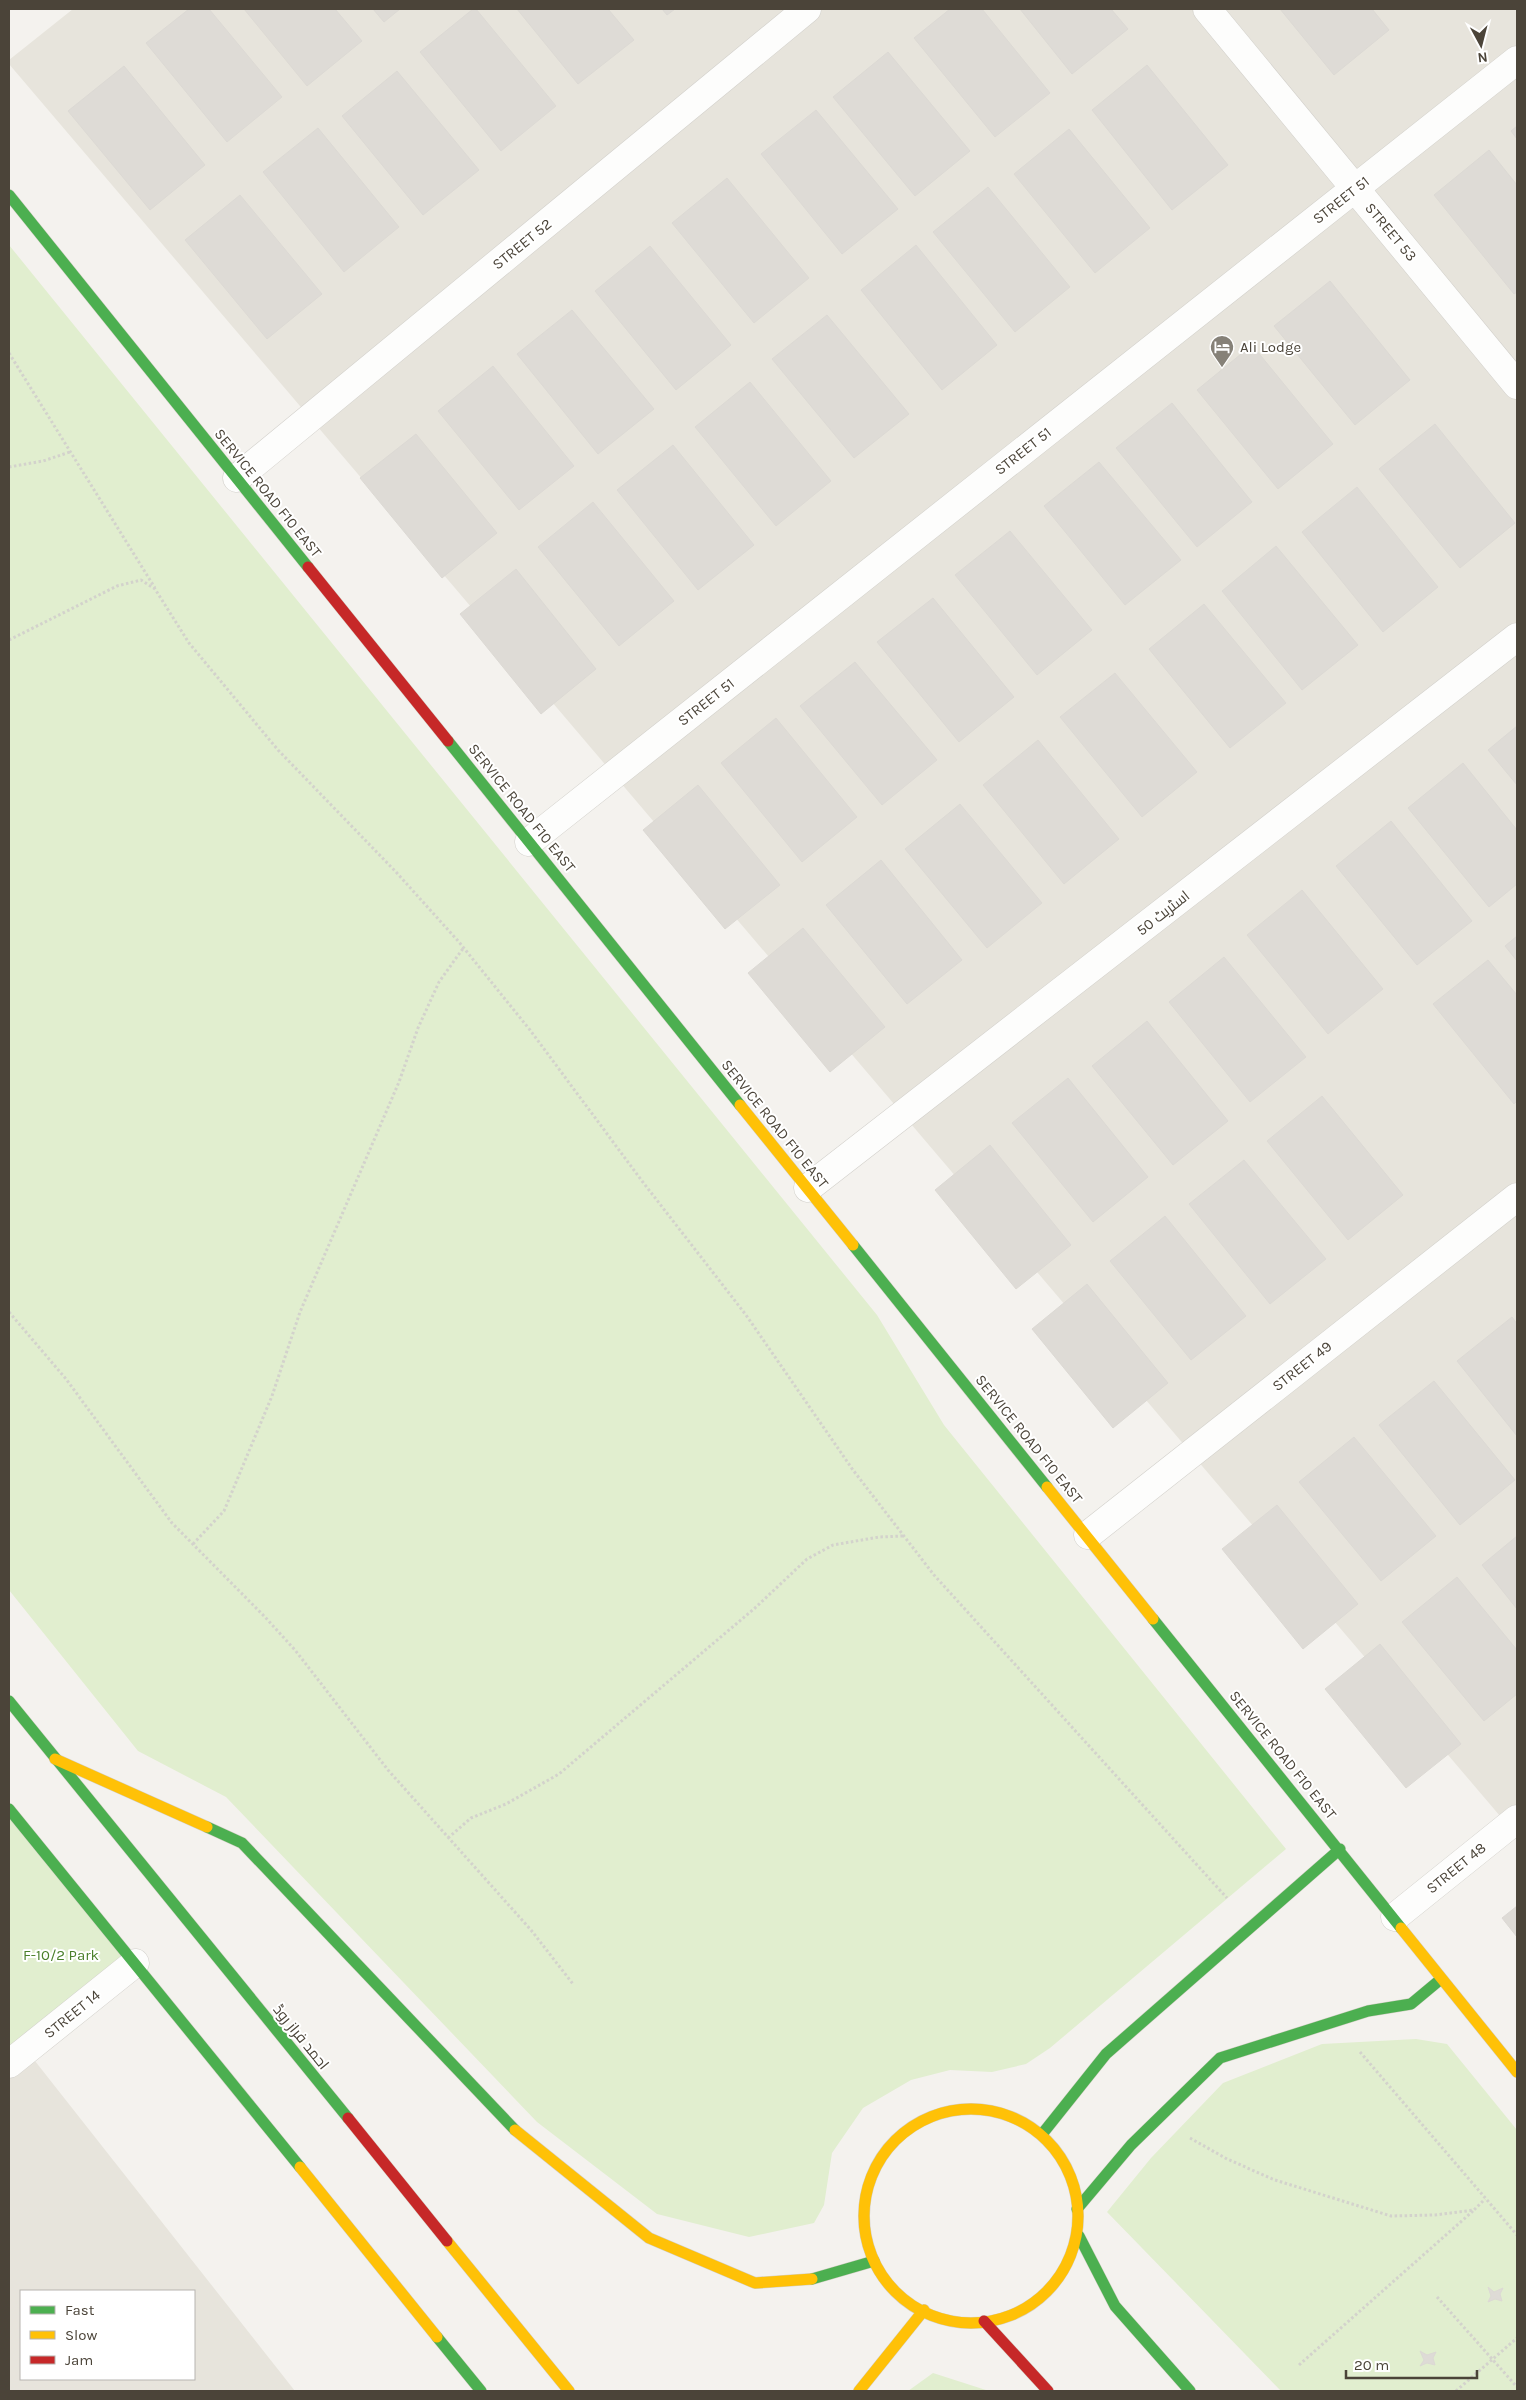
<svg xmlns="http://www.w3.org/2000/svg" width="1526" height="2400" viewBox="0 0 1526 2400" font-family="Karla,Cairo,sans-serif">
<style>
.residential{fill:#e7e4dc;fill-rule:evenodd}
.green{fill:#e1eecf}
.building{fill:#dedbd6;stroke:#dcd9d4}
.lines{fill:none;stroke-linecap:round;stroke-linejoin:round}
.street-casing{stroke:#d2d0cb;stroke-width:29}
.fast-casing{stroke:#d3cfc5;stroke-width:12}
.slow-casing{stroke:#d3cfc5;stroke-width:12}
.jam-casing{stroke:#d3cfc5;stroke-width:12}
.path{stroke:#d3d2cc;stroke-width:3;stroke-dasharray:2.5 2.5;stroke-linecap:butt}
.street{stroke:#fdfdfc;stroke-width:28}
.fast{stroke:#4caf50;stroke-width:11}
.slow{stroke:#ffc107;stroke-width:11}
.jam{stroke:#c62828;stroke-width:11}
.labels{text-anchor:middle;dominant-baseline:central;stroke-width:4;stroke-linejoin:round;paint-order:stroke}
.street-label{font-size:15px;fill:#4b4439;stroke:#fff}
.poi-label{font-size:15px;fill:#4b4439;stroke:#fff;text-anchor:start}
.park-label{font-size:15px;fill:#4a7f2a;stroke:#fff}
</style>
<rect width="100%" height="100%" fill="#f4f2ee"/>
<path class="residential" d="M73 9H1517V1836L9 64V60Z
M9 2028 295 2391H9ZM21 2291H194V2379H21Z"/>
<path class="green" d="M9 245 877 1315 944 1425 1286 1849 1050 2048 1026 2064 992 2072 950 2070 911 2080 863 2108 832 2153 824 2205 814 2223 749 2237 657 2214 537 2122 226 1797 138 1751 9 1590Z
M9 1809 135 1963 9 2064Z
M1416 2039 1447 2044 1517 2130V2391H1281L1107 2212 1151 2158 1223 2083 1322 2044Z
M933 2373 989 2391H908Z"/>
<path class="building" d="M189 9H209L282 97 227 142 146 43Z
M244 9H335L362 41 307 86Z
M373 9H400L384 22Z
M473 9H476L556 106 501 151 420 52Z
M517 9H608L634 40 578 84Z
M662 9H675L667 15Z
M950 9H982L1050 93 995 137 914 38Z
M1020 9H1111L1128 29 1072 74Z
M1280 9H1372L1389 30 1334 75Z
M888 52 970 151 915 196 833 97Z
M1147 65 1228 165 1172 210 1092 110Z
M124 66 205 165 150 210 68 111Z
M397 71 479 170 423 215 342 116Z
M816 110 898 209 842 254 761 154Z
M1517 126V139L1511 131Z
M318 128 399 227 344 272 263 172Z
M1069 129 1150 228 1095 273 1014 174Z
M1489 150 1517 185V292L1514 294 1434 195Z
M727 178 809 278 754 323 672 223Z
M988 187 1070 287 1015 332 933 232Z
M240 195 322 294 267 339 185 240Z
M916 245 997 345 942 390 861 290Z
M650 246 731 345 676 390 595 291Z
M1330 281 1410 380 1355 425 1274 326Z
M572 310 654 409 598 454 517 354Z
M827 315 909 414 854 458 772 359Z
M1252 345 1333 444 1278 489 1197 390Z
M493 366 574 466 519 510 438 411Z
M750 382 831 481 776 526 695 427Z
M1172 403 1252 502 1197 547 1116 448Z
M1435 424 1515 523 1460 568 1379 469Z
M416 434 497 533 442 578 360 478Z
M673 445 754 545 698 590 617 490Z
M1099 462 1181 560 1125 605 1044 506Z
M1357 487 1438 587 1383 632 1302 532Z
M593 502 674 601 619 646 538 547Z
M1010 531 1092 630 1037 675 955 575Z
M1276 546 1358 645 1302 690 1222 591Z
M516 569 596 669 541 714 460 614Z
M933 598 1014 697 959 742 877 642Z
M1204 604 1286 703 1230 748 1149 649Z
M855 662 937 760 882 805 800 706Z
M1115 673 1197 772 1142 817 1060 717Z
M776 718 857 817 802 862 721 763Z
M1517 726V785L1488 750Z
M1038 740 1119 839 1064 884 983 785Z
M1463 763 1517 830V884L1489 907 1408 808Z
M698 785 780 885 725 929 643 830Z
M960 804 1042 903 987 948 905 849Z
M1391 821 1472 921 1417 965 1336 866Z
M881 860 962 960 907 1004 826 905Z
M1302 890 1383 989 1328 1034 1247 935Z
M803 928 885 1027 830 1072 748 973Z
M1517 936V961L1505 946Z
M1224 957 1306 1057 1250 1102 1169 1002Z
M1488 960 1517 995V1101L1514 1104 1433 1004Z
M1147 1021 1228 1121 1173 1165 1092 1066Z
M1068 1078 1148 1177 1093 1222 1012 1123Z
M1322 1096 1403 1195 1348 1240 1267 1141Z
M990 1145 1071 1245 1016 1289 935 1190Z
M1244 1160 1326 1259 1270 1304 1189 1204Z
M1165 1216 1246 1316 1191 1360 1110 1261Z
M1087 1284 1168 1383 1113 1428 1032 1329Z
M1512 1317 1517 1324V1436L1457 1361Z
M1434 1381 1515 1480 1460 1525 1379 1425Z
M1354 1437 1436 1536 1381 1581 1299 1482Z
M1277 1505 1358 1604 1303 1649 1222 1549Z
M1517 1536V1609L1482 1565Z
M1457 1577 1517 1650V1694L1484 1721 1402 1622Z
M1380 1644 1461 1744 1406 1788 1325 1689Z
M1517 1906V1937L1502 1918Z
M1488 2287 1494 2292 1503 2288 1500 2294 1502 2301 1495 2299 1488 2302 1491 2296Z
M1420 2351 1427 2355 1436 2352 1433 2358 1435 2365 1427 2363 1420 2366 1424 2360Z"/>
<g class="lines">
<g class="street-casing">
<path id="street" d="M1207 9 1517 385
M237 478 807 9
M529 842 1517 60
M808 1188 1517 637
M1088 1535 1517 1197
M1395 1917 1517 1819
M9 2064 135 1963"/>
</g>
<g class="fast-casing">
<path id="fast" d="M9 195 308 567
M448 741 740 1105
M853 1245 1047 1487
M1153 1619 1401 1928
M9 1701 348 2118
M9 1809 300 2167
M207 1827 242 1843 515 2130
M1043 2133 1106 2054 1340 1849
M1077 2209 1131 2145 1220 2058 1368 2011 1411 2004 1441 1979
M1079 2236 1115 2306 1190 2391
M812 2279 874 2261
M437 2337 481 2391"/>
</g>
<g class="slow-casing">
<path id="slow" d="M740 1105 853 1245
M1047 1487 1153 1619
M55 1759 207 1827
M1401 1928 1517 2072
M864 2216a107 107 0 1 1 214 0a107 107 0 1 1-214 0Z
M515 2130 649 2238 755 2283 812 2279
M300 2167 437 2337
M447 2241 569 2391
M859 2391 924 2310"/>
</g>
<g class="jam-casing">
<path id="jam" d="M308 567 448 741
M348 2118 447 2241
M984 2321 1048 2391"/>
</g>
<path class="path" d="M9 353 155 588
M9 467 43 461 70 452
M9 640 117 586 141 580 155 589 189 643 278 750 396 872 459 942 530 1030 642 1181 746 1315 853 1470 934 1575 1227 1898
M9 1312 66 1379 172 1523 265 1617 295 1650 388 1770 531 1930 573 1984
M193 1544 224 1511 272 1396 300 1312 399 1082 418 1028 439 982 464 947
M448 1838 471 1818 506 1804 559 1774 755 1608 807 1559 833 1545 879 1537 903 1536
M1360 2052 1517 2235
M1190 2138 1227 2159 1275 2180 1391 2216 1435 2215 1474 2210 1485 2199
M1437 2297 1517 2387
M1299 2365 1473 2211
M1456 2391 1517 2338"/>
<use href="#street" class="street"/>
<use href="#fast" class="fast"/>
<use href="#slow" class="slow"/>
<use href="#jam" class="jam"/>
</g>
<defs>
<g id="hotel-pin" transform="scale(1.25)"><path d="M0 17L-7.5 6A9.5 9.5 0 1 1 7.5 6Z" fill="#868178" stroke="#fff"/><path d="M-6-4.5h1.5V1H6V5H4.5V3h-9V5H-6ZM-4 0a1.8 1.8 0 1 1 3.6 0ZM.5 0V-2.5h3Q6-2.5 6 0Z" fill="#fff"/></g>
</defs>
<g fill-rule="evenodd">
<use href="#hotel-pin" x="1222" y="347"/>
</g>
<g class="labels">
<g class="street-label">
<text transform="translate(1341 200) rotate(-38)">STREET 51</text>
<text transform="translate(1391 232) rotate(50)">STREET 53</text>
<text transform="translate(522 244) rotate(-39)">STREET 52</text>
<text transform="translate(1023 451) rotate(-38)">STREET 51</text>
<text transform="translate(268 493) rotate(51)">SERVICE ROAD F10 EAST</text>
<text transform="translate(706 702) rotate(-38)">STREET 51</text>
<text transform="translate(522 808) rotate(51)">SERVICE ROAD F10 EAST</text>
<text transform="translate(1163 913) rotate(-38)">اسٹریٹ 50</text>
<text transform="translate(775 1124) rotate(51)">SERVICE ROAD F10 EAST</text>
<text transform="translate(1302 1366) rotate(-38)">STREET 49</text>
<text transform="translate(1029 1439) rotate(51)">SERVICE ROAD F10 EAST</text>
<text transform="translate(1283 1755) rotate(51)">SERVICE ROAD F10 EAST</text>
<text transform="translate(1456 1868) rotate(-39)">STREET 48</text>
<text transform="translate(72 2014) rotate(-39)">STREET 14</text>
<text transform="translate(301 2037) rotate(51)">احمد فراز روڈ</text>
</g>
<g class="poi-label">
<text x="1240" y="347">Ali Lodge</text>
</g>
<g class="park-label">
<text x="61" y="1955">F-10/2 Park</text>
</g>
</g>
<rect width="1526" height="2400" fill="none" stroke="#4b4439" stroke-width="20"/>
<rect x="20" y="2290" width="175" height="90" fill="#ffffff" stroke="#b7b4b0"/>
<rect x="30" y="2306" width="25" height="8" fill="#4caf50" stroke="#b7b4b0"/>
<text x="65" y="2315" font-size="15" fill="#4b4439">Fast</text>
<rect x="30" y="2331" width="25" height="8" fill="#ffc107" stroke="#b7b4b0"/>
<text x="65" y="2340" font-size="15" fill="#4b4439">Slow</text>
<rect x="30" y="2356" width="25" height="8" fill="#c62828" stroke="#b7b4b0"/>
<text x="65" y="2365" font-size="15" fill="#4b4439">Jam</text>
<g transform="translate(1481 45) rotate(173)" stroke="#ffffff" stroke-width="4" paint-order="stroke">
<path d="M0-4L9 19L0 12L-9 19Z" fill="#4b4439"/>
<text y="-8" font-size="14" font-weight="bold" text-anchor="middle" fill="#4b4439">N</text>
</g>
<path d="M1346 2370v8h131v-8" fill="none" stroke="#4b4439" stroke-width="2.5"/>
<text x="1354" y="2370" font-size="15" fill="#4b4439" stroke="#ffffff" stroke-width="4" paint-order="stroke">20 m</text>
</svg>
